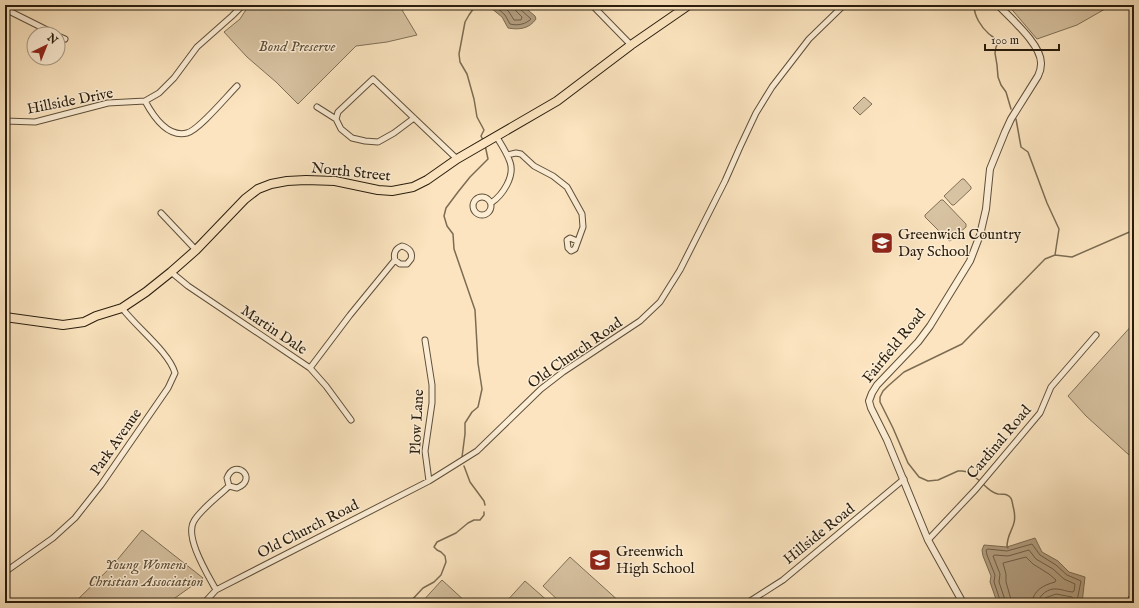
<svg xmlns="http://www.w3.org/2000/svg" width="1139" height="608" viewBox="0 0 1139 608" font-family="'IM FELL English',serif">
<style>
.green{fill:#d7c2a1;stroke:#807057}
.water{fill:#b4a082;stroke:#7c6c53}
.lines{fill:none;stroke-linecap:round;stroke-linejoin:round}
.shore{stroke:#6e5e48;stroke-width:1}
.stream{stroke:#7c6c53;stroke-width:1.5}
.minor-casing{stroke:#5e4f3a;stroke-width:7}
.tertiary-casing{stroke:#5e4f3a;stroke-width:8}
.primary-casing{stroke:#291d0d;stroke-width:10}
.minor{stroke:#fcedd5;stroke-width:5}
.tertiary{stroke:#fcedd5;stroke-width:6}
.primary{stroke:#fbe4bf;stroke-width:8}
.labels{text-anchor:middle;dominant-baseline:central;stroke-width:3;stroke-linejoin:round;paint-order:stroke}
.park-label{font-size:15px;font-style:italic;fill:#5d4f39;stroke:#fcedd5}
.street-label{font-size:15px;fill:#291d0d;stroke:#fcedd5}
.poi-label{font-size:15px;fill:#291d0d;stroke:#fcedd5;text-anchor:start}
</style>
<rect width="100%" height="100%" fill="#fbe4bf"/>
<filter id="stains"><feTurbulence type="fractalNoise" baseFrequency=".005" numOctaves="4"/><feColorMatrix values="0 0 0 0 .2 0 0 0 0 .09 0 0 0 0 .02 0 0 0 .5 -.17"/></filter>
<radialGradient id="worn" r=".72"><stop offset=".6" stop-color="#630" stop-opacity="0"/><stop offset="1" stop-color="#630" stop-opacity=".3"/></radialGradient>
<path class="green" d="M249 5H399L417 35 387 42 356 46 298 104 276 82 247 57 224 32 240 19Z
M1008 5H1112L1077 25 1037 39Z
M864 97 872 104 860 115 853 108Z
M962 179H964L971 187V189L954 205H952L944 196Z
M941 200H943L966 224V227L950 241 948 240 925 217V215Z
M1134 323V451L1129 455 1086 416 1068 396Z
M142 530 203 578 168 603H74L113 565Z
M570 557 621 603H561L543 586Z
M442 580 467 603H421Z
M525 581 550 603H505Z"/>
<path class="water" d="M473 5H522L535 16 536 19C529 29 519 30 508 28L502 17 491 8C485 9 478 10 473 5Z
M1035 538 1042 552 1058 561 1069 572 1085 577 1082 603 1055 598 1044 603 997 602 990 582 991 576 983 556 982 550 984 545 1007 547Z"/>
<g class="lines">
<path class="shore" d="M494 5 505 15 510 24C518 26 526 24 531 19L520 9 519 5
M502 5 509 12 514 20H521L522 17 516 11 514 5
M1001 603 994 582 995 575 987 555 986 550 988 549 1007 551 1032 544 1040 555 1056 565 1067 575 1081 581 1077 601H1075L1072 597 1056 594 1045 598 1044 603
M1006 603 999 582 1000 574 993 556 995 555 1008 556 1029 550 1036 559 1053 569 1064 579 1075 584 1074 591 1073 592C1067 592 1062 589 1057 589 1048 588 1039 595 1038 603
M1012 603 1006 582V574L1003 563 1026 557 1033 564 1049 574 1056 580 1055 582C1044 585 1033 590 1032 603"/>
<path class="stream" d="M476 5 469 15 465 22 459 54 460 62 467 74 474 99 477 117 484 130 481 136 483 140
M974 5C974 16 981 27 989 34 993 37 996 38 998 43L996 47 995 53 997 65 998 77 1001 85 1006 92 1011 109
M1016 119 1021 147 1028 152 1047 203 1059 229 1055 255
M462 457 465 434V423L472 412 478 407 482 389 478 363 475 310 454 249 453 234 447 226 444 216 446 208 458 192 470 177 488 159 485 145
M464 466 470 482 484 501 485 505
M980 481 968 472 962 471H958L938 480 928 481 919 477 908 463 893 428 880 402V397L883 391 888 386 904 372 962 344 1045 259 1055 255 1072 257 1134 230
M983 484C987 488 992 493 998 494 1001 494 1005 494 1007 495 1012 497 1012 501 1013 506 1019 528 1007 529 1007 547L1008 548
M409 603 423 588 434 582 441 575 446 562 445 556 441 552 437 550 434 547 437 542 456 533 468 523 474 520H480L484 515V512"/>
<g class="minor-casing">
<path id="minor" d="M592 5 631 45
M5 9 55 34
M58 36 65 39
M145 101C153 116 167 138 187 133 199 130 227 96 237 86
M317 107 336 119 341 129 352 138 365 141 378 142 394 133 414 118
M336 119 338 112 373 79 457 159
M5 121 35 122 108 103 145 101 159 93 174 78 197 47 232 16 243 5
M507 155 516 153 521 154 534 166 553 176 567 187 582 214 583 227 575 249 571 251 568 248 567 240 570 238 577 241
M473 206a9 9 0 1 1 18 0a9 9 0 1 1-18 0Z
M491 203C503 195 515 176 510 162 507 153 501 144 496 136
M161 213 196 250
M171 272 188 286 310 368 326 386 351 420
M425 340 432 385V403L425 451 429 481
M310 368 350 315 395 260C393 253 396 248 402 246 409 248 413 252 411 259L407 264H400L395 260
M928 540 976 489 1040 413 1051 387 1096 335
M5 572 53 538 75 518 101 485 168 388 175 373C169 352 136 327 122 308
M216 590C208 575 184 537 194 521 200 510 219 496 229 486L237 488C259 479 235 457 227 478L229 486
M204 603 216 590 429 481 477 451 541 389 563 372 640 321 660 302 680 270 725 181 740 147 756 113 772 87 809 39 844 5
M747 603 783 580 904 479"/>
</g>
<g class="tertiary-casing">
<path id="tertiary" d="M963 603 928 540 887 440 871 408 869 401 872 393 877 385 918 342 930 326 970 261 980 235 986 209 990 169 1005 132 1011 119 1038 76C1040 72 1041 68 1041 64 1042 45 1011 19 998 5
M1129 603 1134 595"/>
</g>
<g class="primary-casing">
<path id="primary" d="M5 317 63 325 84 322 96 316 122 308 146 292 171 272 196 250 245 199 258 189 271 184 287 181 306 180 335 181 378 190 392 191 413 187 427 180 457 159 557 101 631 45 689 5"/>
</g>
<use href="#minor" class="minor"/>
<use href="#tertiary" class="tertiary"/>
<use href="#primary" class="primary"/>
</g>
<defs>
<g id="school-square" transform="scale(1.15)"><rect x="-9" y="-9" width="18" height="18" rx="4" fill="#8f2418" stroke="#fcedd5"/><path d="M0-5L7-2L0 1L-7-2ZM-4 1L0 2.5L4 1V4Q0 6-4 4Z" fill="#fff"/></g>
</defs>
<g fill-rule="evenodd">
<use href="#school-square" x="882" y="243"/>
<use href="#school-square" x="600" y="560"/>
</g>
<g class="labels">
<g class="park-label">
<text x="297" y="46">Bond Preserve</text>
<text x="146" y="564">Young Womens<tspan x="146" dy="17">Christian Association</tspan></text>
</g>
<g class="street-label">
<text transform="translate(70 101) rotate(-11)">Hillside Drive</text>
<text transform="translate(351 172) rotate(6)">North Street</text>
<text transform="translate(274 330) rotate(34)">Martin Dale</text>
<text transform="translate(894 346) rotate(-51)">Fairfield Road</text>
<text transform="translate(575 353) rotate(-35)">Old Church Road</text>
<text transform="translate(417 422) rotate(-87)">Plow Lane</text>
<text transform="translate(116 442) rotate(-55)">Park Avenue</text>
<text transform="translate(999 442) rotate(-50)">Cardinal Road</text>
<text transform="translate(308 529) rotate(-27)">Old Church Road</text>
<text transform="translate(819 534) rotate(-39)">Hillside Road</text>
</g>
<g class="poi-label">
<text x="898" y="234">Greenwich Country<tspan x="898" dy="17">Day School</tspan></text>
<text x="616" y="551">Greenwich<tspan x="616" dy="17">High School</tspan></text>
</g>
</g>
<rect width="1139" height="608" fill="none" stroke="#fbe4bf" stroke-width="20"/>
<rect x="6" y="6" width="1127" height="596" fill="none" stroke="#291d0d" stroke-width="2"/>
<rect x="10" y="10" width="1119" height="588" fill="none" stroke="#291d0d"/>
<g transform="translate(46 46) rotate(43)"><circle r="19" fill="#fcedd5" stroke="#a89a85"/>
<path d="M0-3L7 15L0 10L-7 15Z" fill="#8f2418"/>
<text y="-6" font-size="11" font-weight="bold" text-anchor="middle" fill="#291d0d">N</text>
</g>
<path d="M985 44v6h74v-6" fill="none" stroke="#291d0d" stroke-width="2"/>
<text x="991" y="44" font-size="12" fill="#291d0d" stroke="#fcedd5" stroke-width="3" paint-order="stroke">100 m</text>
<rect width="100%" height="100%" filter="url(#stains)"/>
<rect width="100%" height="100%" fill="url(#worn)"/>
</svg>
